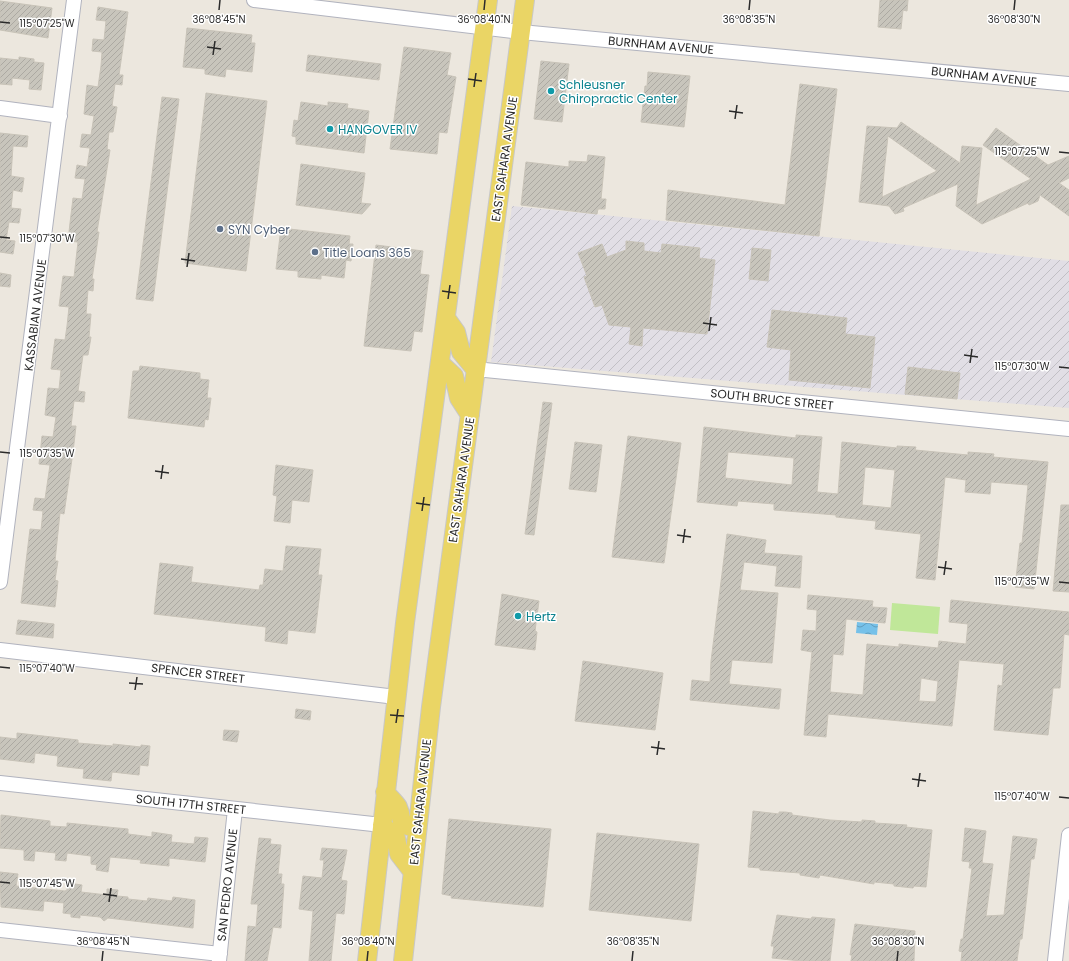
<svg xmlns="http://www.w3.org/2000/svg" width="1069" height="961" viewBox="0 0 1069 961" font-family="Poppins,sans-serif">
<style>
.industrial{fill:url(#industrial-furrows)}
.pitch{fill:#c0e799}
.water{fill:url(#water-waves)}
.building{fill:url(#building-hatch);stroke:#c8c3b8;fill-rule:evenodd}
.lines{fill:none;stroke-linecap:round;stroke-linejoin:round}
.minor-casing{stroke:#b1b3be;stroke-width:16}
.major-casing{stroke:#c8c8c8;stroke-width:20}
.minor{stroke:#fff;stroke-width:14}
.major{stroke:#ead565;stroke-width:18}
.ticks{fill:none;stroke:#2b2b2b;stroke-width:1.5}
.culture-dot{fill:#0f9aa8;stroke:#fff;stroke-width:1.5}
.service-dot{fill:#5c6f8a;stroke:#fff;stroke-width:1.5}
.labels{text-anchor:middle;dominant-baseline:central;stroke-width:3;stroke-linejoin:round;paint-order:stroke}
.street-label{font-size:12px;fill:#2b2b2b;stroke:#fff}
.culture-label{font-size:12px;fill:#0d838f;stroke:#fff;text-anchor:start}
.service-label{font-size:12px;fill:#4e5e75;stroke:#fff;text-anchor:start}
.ticks-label{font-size:10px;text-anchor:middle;fill:#2b2b2b;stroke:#fff;stroke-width:3;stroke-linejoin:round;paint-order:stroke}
</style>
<defs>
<pattern id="industrial-furrows" width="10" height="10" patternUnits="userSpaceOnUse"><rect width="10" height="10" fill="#e1dee5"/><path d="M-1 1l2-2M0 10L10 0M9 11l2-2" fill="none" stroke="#c1bfc5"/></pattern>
<pattern id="water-waves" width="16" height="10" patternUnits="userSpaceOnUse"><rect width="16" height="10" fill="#76c1e9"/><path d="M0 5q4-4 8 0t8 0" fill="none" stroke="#619dbd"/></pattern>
<pattern id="building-hatch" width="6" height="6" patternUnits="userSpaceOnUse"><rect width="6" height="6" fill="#c8c5bc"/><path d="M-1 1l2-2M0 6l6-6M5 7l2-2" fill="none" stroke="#aca9a2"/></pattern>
</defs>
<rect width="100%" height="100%" fill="#ece7de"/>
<path class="industrial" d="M512 206 1069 261V408L491 362Z"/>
<path class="pitch" d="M892 603 940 607 938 634 890 630Z"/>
<path class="water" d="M857 622 878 624 877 635 856 633Z"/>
<path class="building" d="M880 0H908L907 11 903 10 901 29 878 27Z
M0 1 52 8 48 38 0 30Z
M98 7 128 12 119 75H123L122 85 115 84 112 106 117 107 113 132H109L107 149 110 150 97 232H99L92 279H94L93 291 88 290 86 314H91L89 337H91L88 355H83L78 391 85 392 84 402 74 401 71 426H76L73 452 64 514 60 513 55 561H58L55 580 58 581 55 607 21 603 30 529 41 530 43 511 33 510 35 498 45 499 50 465 39 464 42 436 53 437 56 417 45 415 48 388 59 389 61 370 51 369 55 339 65 340 67 326 69 307 59 306 63 276 74 277 78 242 68 241 70 223 73 198 82 199 85 179 75 178 77 165 87 167 90 148 80 147 82 134 91 135 94 116 84 114 87 85 98 87 101 66 102 52 92 51 93 39 104 40 106 21 96 20Z
M187 28 252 35 251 43H255L252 72 226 69 225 77 205 74V69L183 67Z
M404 47 451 53 447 75 456 77 447 133 439 132 437 154 390 149Z
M308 55 381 64 379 80 306 71Z
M19 57 34 59V62L44 63 41 90 29 89 30 80 12 78V85L0 84V58L19 60Z
M541 61 569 64 562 122 534 119Z
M648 72 690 76 684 127 641 122 645 86H647Z
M800 84 837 89 819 236 666 220 668 190 785 205Z
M206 93 267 101 246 271 185 263Z
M162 97 179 99 153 301 136 299Z
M301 102 328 106V102L348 104 347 108 369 111 364 153 296 144V137L292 136 294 120 298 121Z
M901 122 960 163 962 146 982 148 976 205 1031 179 983 145 996 128 1048 165 1069 156V178L1059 183 1069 190V216L1040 195 1038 201 1029 205 1028 203 982 224 956 206 958 184 903 208 904 211 895 214 889 206 859 202 867 126 897 128ZM888 136 937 171 882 197 884 172Z
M0 133 28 136 27 147 13 146 11 176 24 178 22 192 13 190 11 208 21 209 19 223 9 222 6 240 15 241 13 254 0 252Z
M588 155 605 157 601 199H606L605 209H598L597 214 521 205 526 162 569 167V161L587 162Z
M301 164 365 173 361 203 371 204 362 214 296 205Z
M281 228 350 236 349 244H353L351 261 346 260 344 278 321 275V279L298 277V271L276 269Z
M626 241 644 243V251L661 253 662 244 700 248 699 258 715 260 707 334 643 328 642 346 629 344 631 327 609 325 602 305 595 307 584 277 587 276 578 253 602 244 607 257 626 250Z
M376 245 423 251 420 274 429 275 422 332 414 331 411 351 364 346Z
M752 248 771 250 768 281 749 279Z
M0 273 11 275 10 287 0 286Z
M772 310 847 318 845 334 875 337 870 388 789 380 791 350 767 347Z
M140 366 200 373V379L209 380 207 398H211L208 420 205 419 204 427 128 418 133 371H139Z
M908 367 960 373 957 399 905 394Z
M543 402 552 403 534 535 525 534Z
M704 427 796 438V435L822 437 817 492 838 494 842 442 897 448V446L916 447 915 450 968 455V452L994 454 993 457 1048 462 1034 589 1015 587 1020 543H1022L1028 485 991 482 990 494 965 492 966 480 945 477 935 580 916 578 921 534 875 529 876 521 836 517V515L774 510V504L738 501 737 506 697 502ZM728 452 794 458 792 485 725 478ZM865 467 895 470 891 508 862 505Z
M628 436 681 443 664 563 612 557Z
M575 442 602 445 596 492 569 489Z
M276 465 313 470 309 502 292 500 290 523 274 521 277 496 273 495Z
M1061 505H1069V592L1053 591Z
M727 534 766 540 764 553 802 556 800 588 775 586 777 566 744 562 740 590 778 593 772 663 732 660 729 684 781 689 779 709 690 700 692 680 710 682 711 661Z
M286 546 321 549 318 575H322L315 633 288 630 287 644 265 641 266 627 154 614 160 563 193 567 191 582 259 590 260 585H263L265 569 283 571Z
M502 594 539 601 535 631 537 632 535 650 495 645Z
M808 595 873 601 872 607 887 608 885 623 846 619 843 655 833 654 830 692 863 695 867 644 899 647V644L938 648 939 641 966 644 968 624 949 622 951 600 1069 612V635L1064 634 1060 688H1053L1048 735 994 730 998 685 1002 686 1004 664 959 660 952 726 828 714 826 737 804 735 812 652 801 650 803 630 816 631 817 610 807 609ZM921 678 938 681 936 702 919 701Z
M18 620 54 624 53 638 16 634Z
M583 661 663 673 655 730 575 721Z
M296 709 311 711 310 720 295 718Z
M224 730 239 731 237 742 223 740Z
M17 733 78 740V743L113 746V744L141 747V745L150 746 148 766 140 765 139 775 112 772 111 781 83 778 84 769 57 766 58 756 35 753 34 763 0 759V737L17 739Z
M753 811 779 814V812H785L792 813V815L830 820 862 822V820L875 821V823L907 825 906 827 932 830 926 887 914 886 913 888 894 886V884L874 882V884L820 875 819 878 800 875V873L760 870V868L748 867Z
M1 815 50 821V826L67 827V823L128 829V834L152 837V832L172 835 171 842 194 844 195 837 208 838 205 862 169 858V866L140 863 141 860 110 857 108 872 96 870 97 865 91 864V856L67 853 66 861 55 860 56 853 35 851 34 861 24 860V850L0 848Z
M449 819 551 829 543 907 451 898 452 896 442 894Z
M965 828 986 831 982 863 993 864 986 916 1004 915 1013 836 1037 839 1034 859H1031L1022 939H1020L1017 961H961L962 952 959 951 961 939H963L972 868H969L970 862 962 861Z
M597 833 699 844 691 921 589 910Z
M259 838 271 839 270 844 281 845 278 874H282L281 884H284L281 928 273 927 267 961H245L248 926 256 927 258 904H251Z
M322 848 347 850 341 880 347 881 344 914 336 913 331 961H309L313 911 299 909 303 876 322 878 324 860H320Z
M0 872 18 874 16 886 65 891 67 890 68 883 82 885 81 892 107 895V889L118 890 117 896 128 897V899L147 901 148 898 172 901 173 897 195 900 193 928 108 918 104 921 100 917 80 915V918L71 917V914L63 913 64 903 44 901 43 911 1 907Z
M777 915 811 919 812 917 835 919 830 961H801L772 958 774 946H771Z
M855 924 915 931 914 961H851L852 955H850Z"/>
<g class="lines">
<g class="minor-casing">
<path id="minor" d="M254 0 521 32 1069 84
M0 108 60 116
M475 369 1069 429
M0 582 74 0
M0 650 396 697
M0 783 382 825
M0 930 220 954
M219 961 235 809
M1055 961 1069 835"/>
</g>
<g class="major-casing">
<path id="major" d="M446 318 456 332 461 352 475 369
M440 363 454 376 459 398 470 415
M385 792C389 797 395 802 398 807 405 823 395 824 417 828
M382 825 396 838 399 854 412 871
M367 961 405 623 488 0
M403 961 431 707 525 0"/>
</g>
<use href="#minor" class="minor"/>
<use href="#major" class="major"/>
</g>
<path class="ticks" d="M219 10 220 0M484 10 485 0M749 10 750 0M1014 10 1015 0M0 22 10 23M207 47 221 49M213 55 215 41M468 79 482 81M474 87 476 73M729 111 743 113M735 119 737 105M1059 152 1069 153M0 237 10 238M181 259 195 261M187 267 189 253M442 291 456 293M448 299 450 285M703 323 717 325M709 331 711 317M964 355 978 357M970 363 972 349M1059 367 1069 368M0 452 10 453M155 471 169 473M161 479 163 465M416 503 430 505M422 511 424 497M677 535 691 537M683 543 685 529M938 567 952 569M944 575 946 561M1059 582 1069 583M0 667 10 668M129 683 143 684M135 690 137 677M390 715 404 716M396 723 398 709M651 747 665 749M657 755 659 741M912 779 926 781M918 787 920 773M1059 797 1069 798M0 882 10 883M103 894 117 896M109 902 111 888M102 961 103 951M367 961 368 951M632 961 633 951M897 961 898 951"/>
<g class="culture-dot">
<circle cx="551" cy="91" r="4"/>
<circle cx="330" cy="129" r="4"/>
<circle cx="518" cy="616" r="4"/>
</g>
<g class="service-dot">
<circle cx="220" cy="229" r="4"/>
<circle cx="315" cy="252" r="4"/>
</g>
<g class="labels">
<g class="street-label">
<text transform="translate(661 45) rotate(5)">BURNHAM AVENUE</text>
<text transform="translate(984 76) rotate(6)">BURNHAM AVENUE</text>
<text transform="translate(504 159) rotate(-82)">EAST SAHARA AVENUE</text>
<text transform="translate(35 315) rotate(-83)">KASSABIAN AVENUE</text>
<text transform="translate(772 399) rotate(6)">SOUTH BRUCE STREET</text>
<text transform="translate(461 480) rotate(-82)">EAST SAHARA AVENUE</text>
<text transform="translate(198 673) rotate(7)">SPENCER STREET</text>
<text transform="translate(420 802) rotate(-84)">EAST SAHARA AVENUE</text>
<text transform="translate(191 804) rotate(6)">SOUTH 17TH STREET</text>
<text transform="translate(227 885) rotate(-84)">SAN PEDRO AVENUE</text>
</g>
<g class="culture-label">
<text x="559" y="84">Schleusner<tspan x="559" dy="14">Chiropractic Center</tspan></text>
<text x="338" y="129">HANGOVER IV</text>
<text x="526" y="616">Hertz</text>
</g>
<g class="service-label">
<text x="228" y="229">SYN Cyber</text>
<text x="323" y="252">Title Loans 365</text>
</g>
</g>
<g class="ticks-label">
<text x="219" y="23">36°08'45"N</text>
<text x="484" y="23">36°08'40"N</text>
<text x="749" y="23">36°08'35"N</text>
<text x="1014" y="23">36°08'30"N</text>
<text x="47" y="27">115°07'25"W</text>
<text x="1022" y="155">115°07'25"W</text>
<text x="47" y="242">115°07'30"W</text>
<text x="1022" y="370">115°07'30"W</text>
<text x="47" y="457">115°07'35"W</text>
<text x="1022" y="585">115°07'35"W</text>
<text x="47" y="672">115°07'40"W</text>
<text x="1022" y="800">115°07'40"W</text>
<text x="47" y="887">115°07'45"W</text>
<text x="103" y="945">36°08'45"N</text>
<text x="368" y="945">36°08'40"N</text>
<text x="633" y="945">36°08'35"N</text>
<text x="898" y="945">36°08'30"N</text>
</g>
</svg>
